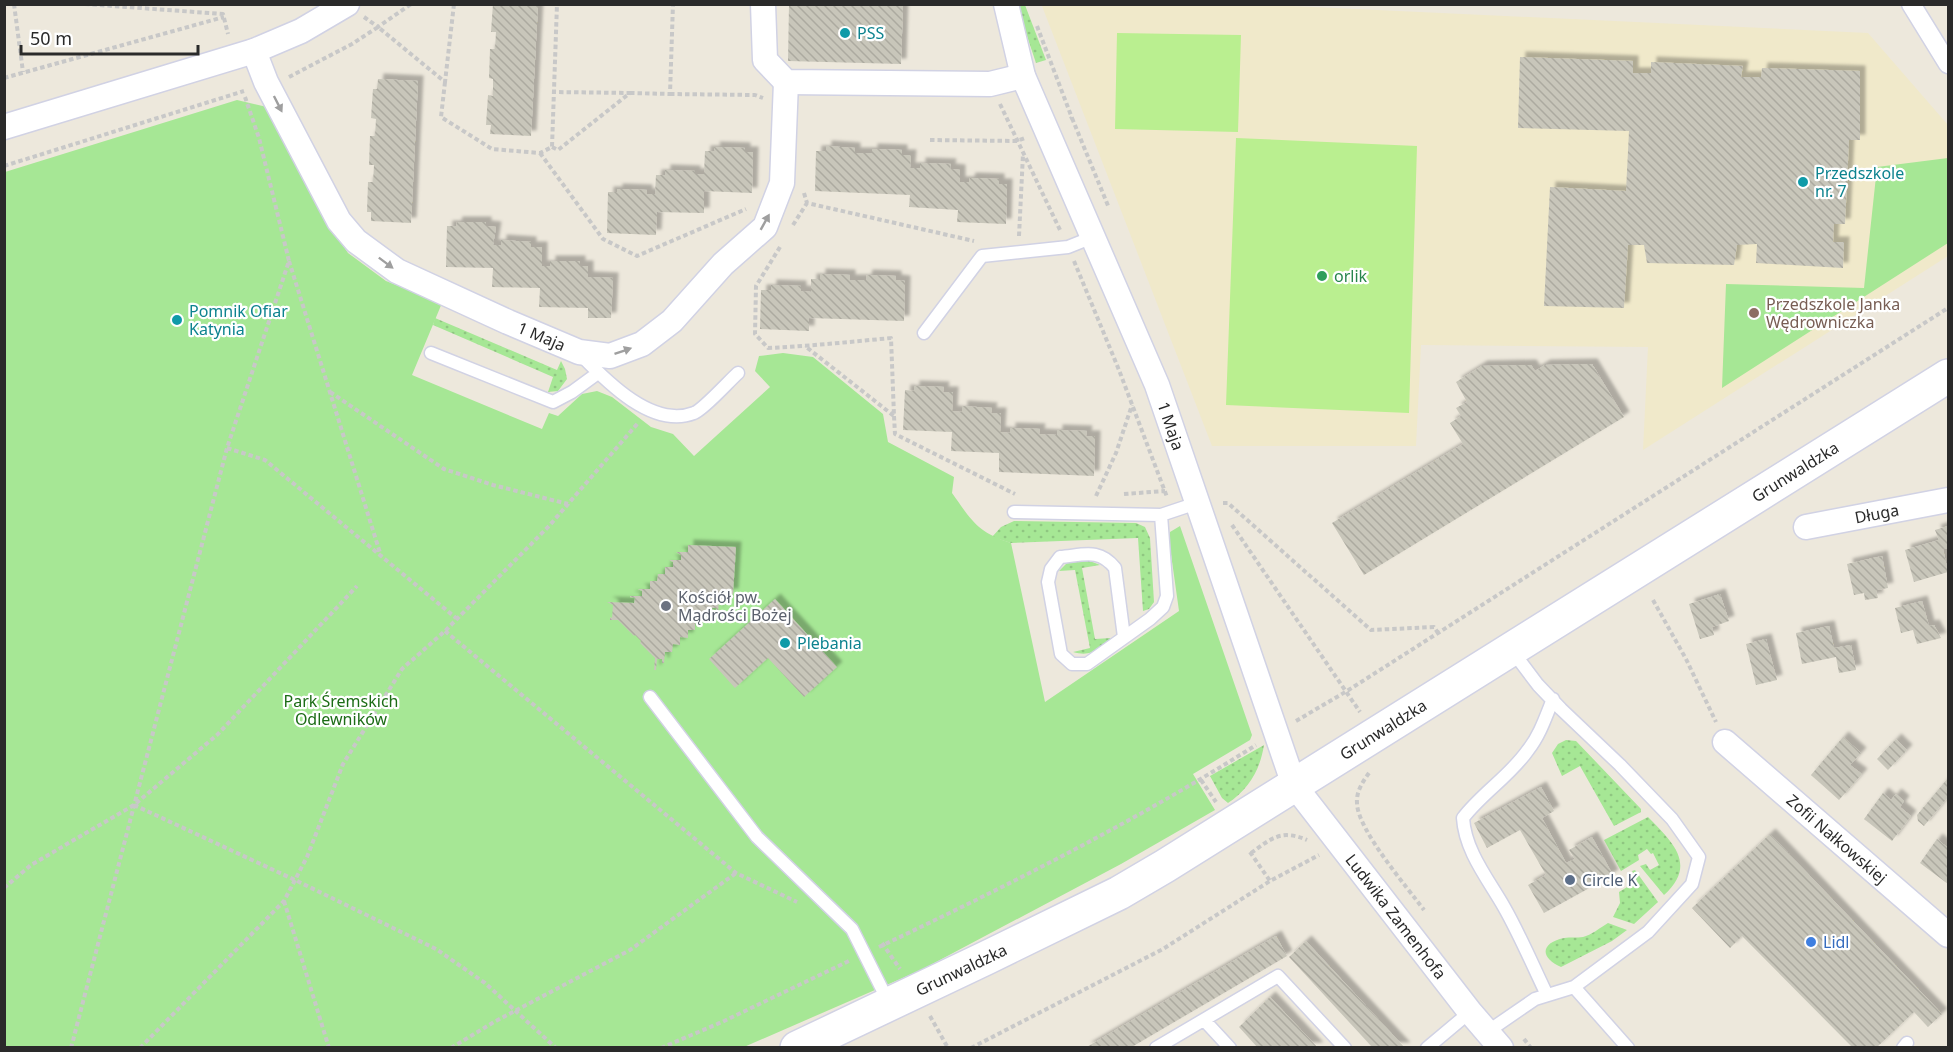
<svg xmlns="http://www.w3.org/2000/svg" width="1953" height="1052" viewBox="0 0 1953 1052" font-family="'Noto Sans',sans-serif">
<style>
.education{fill:#f0e9ca}
.grass{fill:url(#grass-dots)}
.park{fill:#a6e795}
.pitch{fill:#baef90}
.building{fill:url(#building-back-hatch);filter:url(#shadow)}
.lines{fill:none;stroke-linecap:round;stroke-linejoin:round}
.service-casing{stroke:#d1d2e4;stroke-width:15}
.pedestrian-casing{stroke:#d1d2e4;stroke-width:21}
.minor-casing{stroke:#d1d2e4;stroke-width:27}
.secondary-casing{stroke:#d1d2e4;stroke-width:36}
.path{stroke:#c8c8c8;stroke-width:4;stroke-dasharray:4.5 3;stroke-linecap:butt}
.service{stroke:#fff;stroke-width:12}
.pedestrian{stroke:#fff;stroke-width:18}
.minor{stroke:#fff;stroke-width:24}
.secondary{stroke:#fff;stroke-width:33}
.oneway{fill:#9f9f9f}
.culture-dot{fill:#0f9aa8;stroke:#fff;stroke-width:2}
.leisure-dot{fill:#2e9e5b;stroke:#fff;stroke-width:2}
.education-dot{fill:#8d6e63;stroke:#fff;stroke-width:2}
.worship-dot{fill:#6b7280;stroke:#fff;stroke-width:2}
.service-dot{fill:#5c6f8a;stroke:#fff;stroke-width:2}
.shop-dot{fill:#3f7fe0;stroke:#fff;stroke-width:2}
.labels{text-anchor:middle;dominant-baseline:central;stroke-width:4.5;stroke-linejoin:round;paint-order:stroke}
.culture-label{font-size:16px;fill:#0d838f;stroke:#fff;text-anchor:start}
.leisure-label{font-size:16px;fill:#27864d;stroke:#fff;text-anchor:start}
.education-label{font-size:16px;fill:#785e54;stroke:#fff;text-anchor:start}
.street-label{font-size:16px;fill:#2a2a2a;stroke:#fff}
.worship-label{font-size:16px;fill:#5b616d;stroke:#fff;text-anchor:start}
.park-label{font-size:16px;fill:#1c6c16;stroke:#fff}
.service-label{font-size:16px;fill:#4e5e75;stroke:#fff;text-anchor:start}
.shop-label{font-size:16px;fill:#366cbe;stroke:#fff;text-anchor:start}
</style>
<defs>
<pattern id="grass-dots" width="8" height="8" patternUnits="userSpaceOnUse" patternTransform="scale(1.5)"><rect width="8" height="8" fill="#a6e795"/><path d="M2 2h.1M6 6h.1" fill="none" stroke="#8fc681" stroke-width="1.8" stroke-linecap="round"/></pattern>
<pattern id="building-back-hatch" width="6" height="6" patternUnits="userSpaceOnUse" patternTransform="scale(1.5)"><rect width="6" height="6" fill="#c8c6ba"/><path d="M-1 5l2 2M0 0l6 6M5-1l2 2" fill="none" stroke="#acaaa0"/></pattern>
<filter id="shadow"><feDropShadow dx="5.5" dy="-5.5" stdDeviation="1.5" flood-color="#0004"/></filter>
</defs>
<rect width="100%" height="100%" fill="#ede8dc"/>
<path class="education" d="M1044 4 1271 5 1868 33 1948 125V256L1643 450 1648 347 1421 345 1416 446H1212L1042 6Z"/>
<path class="grass" d="M1018 5H1025L1046 60 1036 63 1023 24Z
M435 318 557 370 561 361 565 369 567 379 558 391 548 392 553 377 433 325Z
M1014 521 1136 523 1145 527 1150 538 1154 602 1149 609 1143 611 1138 538 1011 543 992 537 1001 527Z
M1077 560 1090 561 1100 565 1082 568 1095 639 1111 638C1101 650 1090 657 1073 652L1090 648 1075 570 1059 571 1067 563Z
M1566 740 1576 741 1641 809V812L1614 826 1580 766 1562 776 1552 753 1558 744Z
M1264 745C1260 770 1249 789 1228 803L1222 798 1210 776Z
M1648 817C1672 842 1698 864 1664 895L1640 866 1646 864 1650 870 1659 865 1653 853 1651 854 1647 849 1638 855 1639 860 1621 871 1604 840Z
M1635 870 1658 902 1634 924 1613 917 1620 903 1619 892 1637 881 1632 871Z
M1608 923 1627 930 1612 941 1561 967C1540 958 1540 943 1564 938 1570 937 1577 938 1583 937 1591 935 1600 928 1608 923Z"/>
<path class="park" d="M237 100 267 107 322 214 348 253 386 281 442 303 412 375 542 429 549 413 558 416 582 394 597 391 612 397 651 427 673 434 694 456 770 387 755 371 759 356 783 353 813 357 883 414 888 442 954 477 952 493C972 521 977 532 1011 543L1045 702 1179 611 1169 540 1170 532 1180 526 1252 735 1250 740 1193 774 1215 810 1121 864 921 970 744 1047 5 1048V172Z
M1948 158V243L1722 388 1726 284 1864 288 1877 167Z"/>
<path class="pitch" d="M1117 33 1241 35 1238 132 1115 129Z
M1236 138 1417 146 1409 413 1226 405Z"/>
<path class="building" d="M493 4H538L531 136 490 134 491 125H486L488 95 493 96V79L489 78 490 49H495L496 32H491Z
M789 4H903L901 64 788 61Z
M1520 57 1633 61V73H1651V62L1743 66 1741 77H1761L1762 68 1860 71V140H1849L1845 224H1834L1833 242H1844L1843 268 1756 263 1757 244 1737 245 1734 265 1647 263 1644 245H1628L1624 308 1544 306 1550 187 1626 191 1629 131 1518 128Z
M378 79 418 81 411 223 371 221V212H367L368 182H373L374 165H369L370 136H375L376 119 371 118 373 89H377Z
M826 146 855 148V153H872V149L902 150V155H911L910 168H920V163L951 164 950 169 960 170V182H969L970 178 999 179V184H1007L1006 224 957 222 958 210 909 207 910 195 815 191 816 151H826Z
M714 147 745 148V152H753L752 193 704 191V213L657 212 656 235 607 233 608 192H617V189L647 190V194H655L656 175H665V170L695 171V174H704L705 151H715Z
M457 222H486V226L496 227 493 245H501V240L531 242V247H542V266H550V261H580V266H588V277L613 278 611 318H588V308L539 307 540 288 492 287 493 268 446 267 447 226H456Z
M820 274 850 275V280H866L867 275 896 276V280L905 281 904 321 809 318V331L760 329 761 290H771V285L801 286V291L811 292V279H820Z
M1592 364 1624 417 1364 575 1332 523 1463 444 1450 423 1461 416 1456 408 1467 402 1456 382 1482 366 1531 365 1535 371 1545 365Z
M914 386 944 387 943 392H953L952 411 962 412V406L992 408 991 413H1001L1000 432 1010 433V428L1040 429 1039 434 1057 435V430L1087 431 1086 436H1095L1094 476 999 472V453L951 451 952 432 903 430 905 390 914 391Z
M1948 526V548L1943 549 1948 572 1914 582 1905 550 1939 540 1935 530Z
M688 545 736 547 733 594H727L726 601H719L718 613 716 608H711V616L703 615 702 627H701V622L695 623V630H688V638L680 637V645L673 644 672 652H665L664 663H662V659H657L656 670H654L655 658 640 643 641 641 635 635 634 636 618 620H610V617L612 618 613 605 607 602 634 603 635 598 630 597V596H642V591L638 589H650V581H657L658 574H665V567H673V562L669 560H681V555L676 552H688Z
M1882 556 1888 588 1876 590 1878 598 1865 600 1864 593 1854 595 1847 564Z
M1720 594 1729 621 1712 627 1714 635 1700 639 1689 604Z
M775 599 837 667 804 697 768 658 735 688 709 659Z
M1922 601 1929 626 1934 625 1941 638 1917 644 1913 630 1901 633 1895 608Z
M1829 626 1834 648 1851 645 1856 670 1839 673 1836 657 1802 664 1796 633Z
M1766 639 1777 680 1756 685 1746 644Z
M1843 737 1861 753 1850 765 1862 774 1839 800 1811 775Z
M1896 739 1907 750 1888 770 1877 759Z
M1948 778V797L1924 826 1918 821 1917 815Z
M1541 787 1554 811 1542 818 1566 863 1575 859 1569 850 1592 837 1613 875 1544 913 1528 885 1546 875 1520 830 1487 848 1474 823Z
M1883 793 1891 800 1896 794 1904 801 1900 807 1911 816 1892 841 1864 819Z
M1770 834 1942 1014 1928 1027 1914 1012 1876 1048H1853L1742 936 1730 948 1692 908Z
M1937 839 1948 848V884L1920 863Z
M1276 936 1287 956 1130 1048H1085Z
M1306 941 1405 1048H1373L1289 957Z
M1270 997 1318 1048H1258L1239 1027Z"/>
<g class="lines">
<g class="service-casing">
<path id="service" d="M924 333 982 256 1068 247 1093 237
M431 353 553 402 572 392 598 373
M581 355C607 382 653 429 694 413 703 410 729 381 738 373
M1014 512 1161 515 1197 503
M1124 637 1115 568C1099 548 1084 555 1060 557L1051 569 1048 582 1061 654 1072 664H1087L1150 619 1163 607 1167 596 1161 515
M650 697 757 837 852 929 889 1003
M1574 987 1628 1048
M1547 995C1533 966 1520 935 1504 907 1488 879 1465 851 1463 818 1482 793 1510 776 1528 750 1540 735 1546 716 1553 699
M1204 1020 1230 1048
M1487 1032 1535 999 1574 987 1648 932 1692 884 1699 857 1672 819 1620 765 1561 709 1538 685 1513 652
M1156 1048 1278 976 1345 1048
M1427 1048 1470 1012
M1903 1048 1907 1043"/>
</g>
<g class="pedestrian-casing">
<path id="pedestrian" d="M1911 4 1948 64"/>
</g>
<g class="minor-casing">
<g id="minor">
<path d="M763 4 765 60 786 82 990 84 1023 76"/>
<path id="s1" d="M1006 4 1023 76 1157 385 1294 785 1470 1012 1501 1048"/>
<path id="s2" d="M254 51 266 82 339 221 356 241 397 271 508 322 579 352 610 356 642 344 672 321 723 264 765 227 782 183 786 82"/>
<path d="M4 127 254 51 301 31 347 4"/>
<path id="s3" d="M1806 527 1948 500"/>
<path id="s4" d="M1725 742 1948 935"/>
</g>
</g>
<g class="secondary-casing">
<g id="secondary">
<path id="s5" d="M797 1048 986 958 1119 893 1165 866 1948 376"/>
</g>
</g>
<path class="path" d="M14 4 23 72
M85 4 223 14 228 34
M364 17 378 27 411 4
M1037 26 1072 118 1070 119
M289 77 352 44 378 27 445 82 454 4
M4 78 224 17
M445 82 441 117 492 149 540 153 552 147 557 4
M630 93 670 94 673 4
M670 94 755 95 763 98
M1000 104 1060 230
M1072 118 1109 208
M930 140 1017 141 1025 138
M552 147 558 150 630 93 554 92
M540 153 603 239 637 256 746 209
M4 166 244 91
M804 193 807 203 974 241
M793 225 807 203
M1019 236 1023 154
M780 247 756 286 755 334 768 348C809 346 850 342 891 338L894 416 805 346
M289 261 381 556
M1074 261 1119 370 1167 497
M330 392 444 469 493 485 568 504
M894 416 895 434 1015 494
M227 448 265 460 456 618
M1124 494 1165 491
M1096 496 1116 453 1132 405
M1223 503H1228L1371 630 1434 627 1438 633
M1232 525 1360 712
M1653 600 1686 659 1716 722
M445 631 736 873 797 902
M1296 721 1347 691 1948 308
M1369 773C1363 781 1356 792 1357 803 1357 829 1407 887 1424 910
M1201 780 1216 802
M134 805 295 880 436 949 485 983 556 1048
M1250 852 1270 881
M1251 853C1272 838 1281 829 1307 840
M4 888 31 865 134 805 217 735 357 586
M284 901 329 1048
M882 943 900 969
M879 947C1007 886 1136 821 1256 745
M930 1016 948 1048
M1524 1039 1531 1048
M71 1048 227 448 289 261 259 138 245 97
M140 1048 284 901 307 857 343 764 402 669 445 631 549 526 638 423
M451 1048 494 1022 630 950 736 873
M661 1048 722 1022 851 960
M971 1048 1163 949 1270 881 1319 855"/>
<use href="#service" class="service"/>
<use href="#pedestrian" class="pedestrian"/>
<use href="#minor" class="minor"/>
<use href="#secondary" class="secondary"/>
</g>
<defs><path id="oneway-solid" d="M-6-.8H1V-3.2L6.5 0L1 3.2V.8H-6Z" transform="scale(1.5)"/></defs>
<g class="oneway">
<use href="#oneway-solid" transform="translate(278 104) rotate(63)"/>
<use href="#oneway-solid" transform="translate(765 222) rotate(-61)"/>
<use href="#oneway-solid" transform="translate(386 263) rotate(37)"/>
<use href="#oneway-solid" transform="translate(623 351) rotate(-19)"/>
</g>
<g class="culture-dot">
<circle cx="845" cy="33" r="6"/>
<circle cx="1803" cy="182" r="6"/>
<circle cx="177" cy="320" r="6"/>
<circle cx="785" cy="643" r="6"/>
</g>
<circle class="leisure-dot" cx="1322" cy="276" r="6"/>
<circle class="education-dot" cx="1754" cy="313" r="6"/>
<circle class="worship-dot" cx="666" cy="606" r="6"/>
<circle class="service-dot" cx="1570" cy="880" r="6"/>
<circle class="shop-dot" cx="1811" cy="942" r="6"/>
<g class="labels">
<g class="culture-label">
<text x="857" y="33">PSS</text>
<text x="1815" y="173">Przedszkole<tspan x="1815" dy="18">nr. 7</tspan></text>
<text x="189" y="311">Pomnik Ofiar<tspan x="189" dy="18">Katynia</tspan></text>
<text x="797" y="643">Plebania</text>
</g>
<g class="leisure-label">
<text x="1334" y="276">orlik</text>
</g>
<g class="education-label">
<text x="1766" y="304">Przedszkole Janka<tspan x="1766" dy="18">Wędrowniczka</tspan></text>
</g>
<g class="street-label">
<text stroke="none"><textPath href="#s2" startOffset="426">1 Maja</textPath></text>
<text stroke="none"><textPath href="#s1" startOffset="454">1 Maja</textPath></text>
<text stroke="none"><textPath href="#s5" startOffset="1154">Grunwaldzka</textPath></text>
<text stroke="none"><textPath href="#s3" startOffset="72">Długa</textPath></text>
<text stroke="none"><textPath href="#s5" startOffset="668">Grunwaldzka</textPath></text>
<text stroke="none"><textPath href="#s4" startOffset="148">Zofii Nałkowskiej</textPath></text>
<text stroke="none"><textPath href="#s1" startOffset="1000">Ludwika Zamenhofa</textPath></text>
<text stroke="none"><textPath href="#s5" startOffset="182">Grunwaldzka</textPath></text>
</g>
<g class="worship-label">
<text x="678" y="597">Kościół pw.<tspan x="678" dy="18">Mądrości Bożej</tspan></text>
</g>
<g class="park-label">
<text x="341" y="701">Park Śremskich<tspan x="341" dy="18">Odlewników</tspan></text>
</g>
<g class="service-label">
<text x="1582" y="880">Circle K</text>
</g>
<g class="shop-label">
<text x="1823" y="942">Lidl</text>
</g>
</g>
<rect width="1953" height="1052" fill="none" stroke="#2a2a2a" stroke-width="12"/>
<path d="M21 45v9h177v-9" fill="none" stroke="#2a2a2a" stroke-width="3"/>
<text x="30" y="45" font-size="18" fill="#2a2a2a" stroke="#ffffff" stroke-width="4.5" paint-order="stroke">50 m</text>
</svg>
